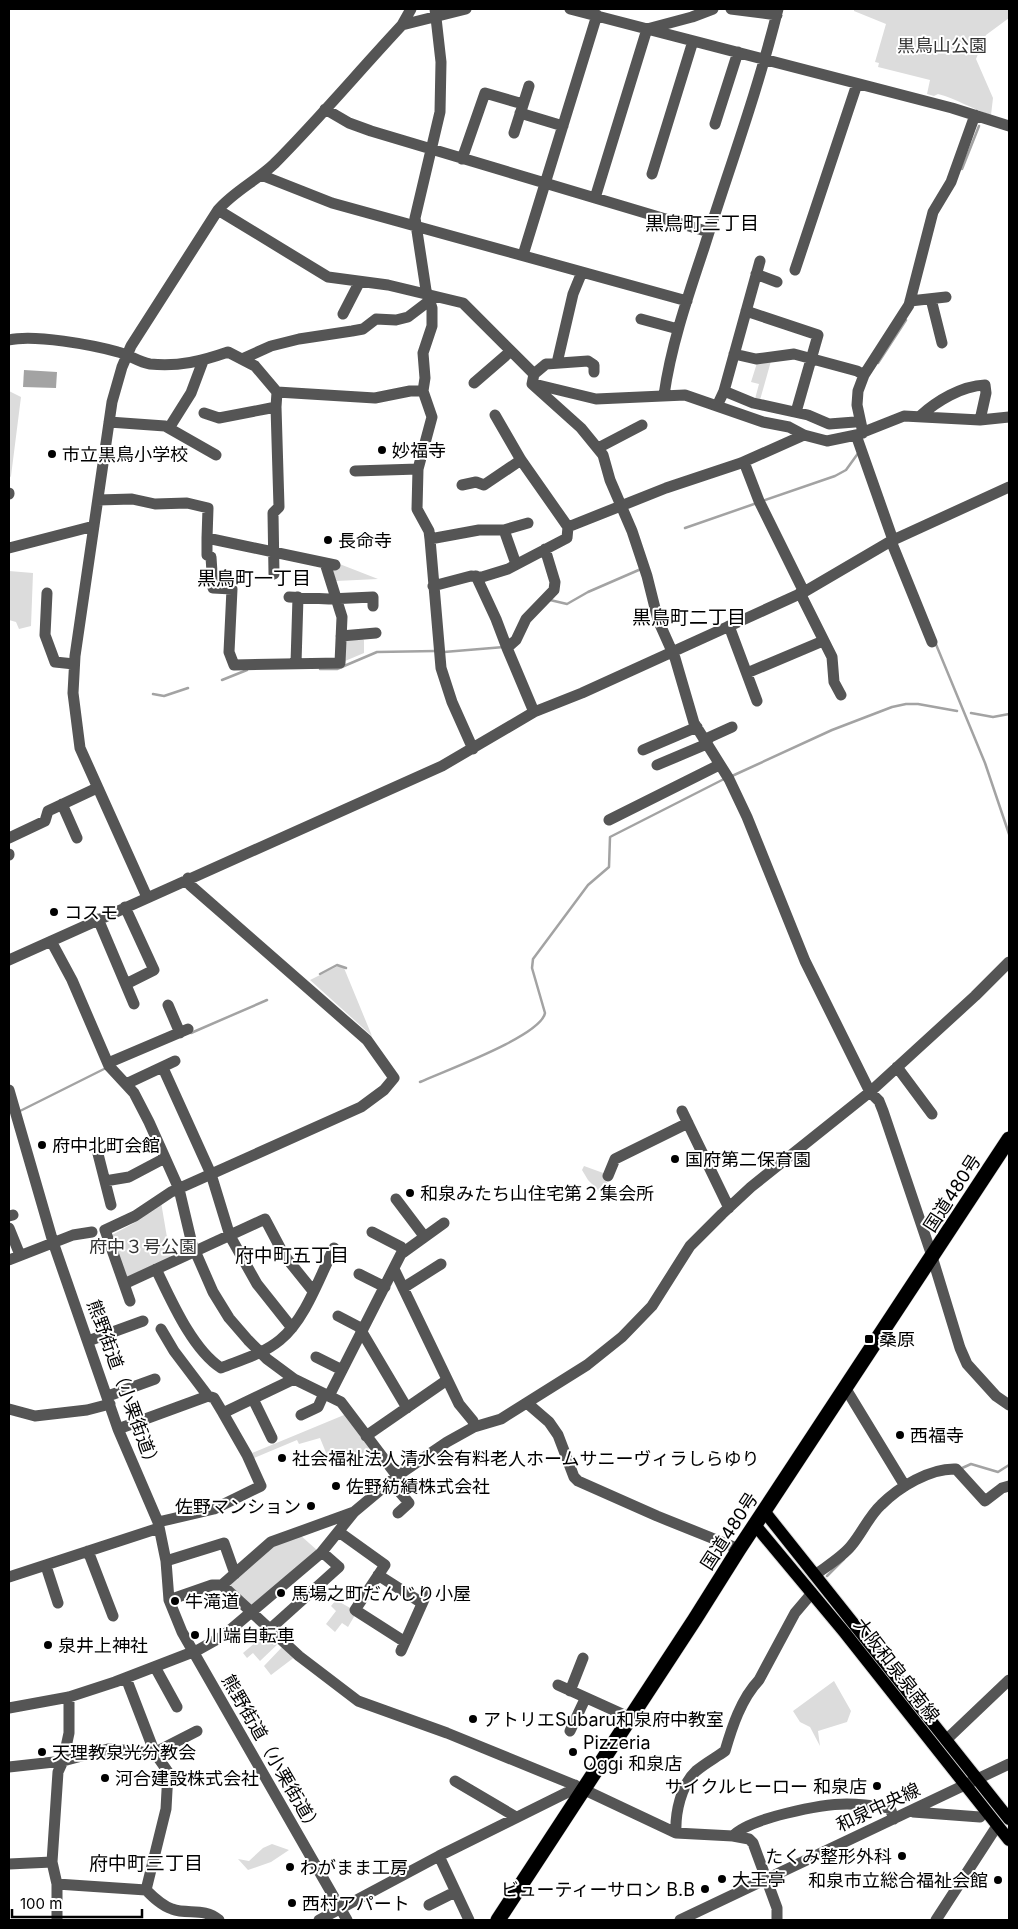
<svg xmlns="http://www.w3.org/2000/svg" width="1018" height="1929" viewBox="0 0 1018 1929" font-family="Inter,'Noto Sans JP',sans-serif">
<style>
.green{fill:#dcdcdc}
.water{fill:#a3a3a3}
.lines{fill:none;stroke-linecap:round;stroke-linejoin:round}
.stream{stroke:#a3a3a3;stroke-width:2.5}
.major-casing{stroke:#dbdbdb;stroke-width:14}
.highway-casing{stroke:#dbdbdb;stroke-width:16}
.minor{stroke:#555;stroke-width:11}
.major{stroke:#000;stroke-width:12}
.highway{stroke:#000;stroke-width:15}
.poi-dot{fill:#000;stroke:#fff;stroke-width:2}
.labels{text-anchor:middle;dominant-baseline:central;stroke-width:4;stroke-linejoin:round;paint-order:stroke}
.park-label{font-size:18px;fill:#333;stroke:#fff}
.poi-label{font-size:18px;fill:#000;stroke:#fff;text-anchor:start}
.street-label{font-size:18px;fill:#000;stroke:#fff}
.neighbourhood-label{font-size:19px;fill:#000;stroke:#fff}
</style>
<rect width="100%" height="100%" fill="#fff"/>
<path class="green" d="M854 9H1009V18L986 35 976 59 993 98 991 115C972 109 957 99 938 94L934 96 927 94 930 80 878 67 879 63 875 62 886 24 854 11Z
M771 361 760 400 755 399 759 384 751 382 757 363Z
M9 391 21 397 11 476 9 479Z
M337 563 378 579 336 581 332 569Z
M9 571 33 573 31 626 19 629 16 622 9 620Z
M361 638 364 640V653L345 661 346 642 348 639Z
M338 966 344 968 372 1036 310 980Z
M584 1166 606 1174 605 1180 608 1184 601 1193 588 1180 582 1170Z
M161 1202 171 1261 125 1281 110 1236 134 1223Z
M344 1415 369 1448 346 1467 339 1459 329 1460 320 1438 299 1444 297 1440 254 1458 252 1453Z
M300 1535 318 1551 252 1610 229 1584 271 1546Z
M336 1600 352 1609 355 1615 348 1627 342 1623 335 1632 326 1624 336 1611 331 1606Z
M269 1631 281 1641 260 1661 253 1653 247 1658 243 1653Z
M284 1645 296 1656 271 1675 264 1666Z
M834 1681 851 1711 847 1722 818 1731 820 1746 810 1727 800 1722 793 1711Z
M272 1844 289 1850 271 1862 248 1870 238 1859 249 1861 263 1848Z"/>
<path class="water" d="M24 370 57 372 56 388 23 387Z"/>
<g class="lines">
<path class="stream" d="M962 169 979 126
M878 363 906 320
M762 501 835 476 846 470 859 452
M685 528 757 503
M550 600 567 604 588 592 641 569
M935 642 985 763 1009 834
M444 652 504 647
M320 669H337L377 652 436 651
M222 680 247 670
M153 694 164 696 188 688
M971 713 993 717 1009 714
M732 776 832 730 892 707 906 704H918L957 711
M320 974 337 965 346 968
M191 1033 267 1000
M420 1082C444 1071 541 1036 545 1013L532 968 533 959 588 885 609 867 610 837 724 779
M20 1111 104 1069
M960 1469 971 1464 998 1472 1009 1465
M827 1576 844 1559"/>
<g class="major-casing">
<path id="major" d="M764 1511 1009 1819
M755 1525 845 1633 1009 1840"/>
</g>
<g class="highway-casing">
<path id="highway" d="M498 1920 695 1619 739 1549 1009 1139"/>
</g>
<path class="minor" d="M570 9 952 108 1009 126
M731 9 777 15
M402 25 466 9
M325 109 349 123 371 131 709 232
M520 113 563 126
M715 124 738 52
M514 133 529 86
M462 159 485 93 523 104
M652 174 693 41
M261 175 332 203 687 301
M595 198 647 29 692 17 713 9
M218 210 328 277 388 285 463 303 534 374 532 384
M523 255 597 15
M795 270 857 84
M756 274 777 282
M931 299 942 343
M910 301 946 297
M746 311 818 335 796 412
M343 314 359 283
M641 319 678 329
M9 340C34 334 93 345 118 352 130 355 138 362 150 364 179 367 202 361 228 352L255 366 277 392 375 398 410 391H423L432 417 418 469 417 509 429 531 430 539 441 668 452 702 473 749
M734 354 756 359 794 354 857 371 864 375
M242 359 271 346 299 339 352 331 363 329 376 319 396 320 408 317 429 301 430 296
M557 363 573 294 582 272
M534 374 546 364 588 361 594 365V372
M474 383 511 351
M532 384 581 428 603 455 610 480 632 531 647 576 658 620 675 658 694 723 729 779 747 817 805 961 870 1092 879 1101 883 1111 930 1250 960 1348 967 1364 996 1396 1009 1405
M534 384 596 399 685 395 763 422 789 427 804 435 827 441 856 435 904 416 980 420 1009 417
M423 391 425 378 423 353 432 326V308L426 290 415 218 440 112 441 62 435 9
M724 391 753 403 808 415 829 424 855 422
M664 395C671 345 688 296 704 248 729 169 758 90 778 9
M717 406 724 391 760 261
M204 413 219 418 276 407
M495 415 521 460 568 527 666 488 741 463 804 435
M920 416C937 401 961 386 985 385L986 393 980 420
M109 422 165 426 216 455
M169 428 191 393 203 361
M863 433 857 405 858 391 864 375 909 305 933 212 951 182 975 115
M856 435 893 540
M598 448 642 425
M744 462 759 501 804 592
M355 471 418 469
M462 485 476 482 484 485 521 460
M9 493V494
M98 500 132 499 155 504 187 503 208 508 207 538 335 565
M207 538V555L211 557 213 588 232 589 229 652 234 665 340 663 342 617 325 563
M430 539 479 530H504
M891 541 932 642
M9 548 94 526
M516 564 504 530 528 523
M274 574 273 513 279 507 276 407 277 392
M476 576 496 619 507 648
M433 586 471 576 482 577 508 569 567 538 568 527
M47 593 45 635 55 662 74 664
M800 593 832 657 834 682 841 695
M289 597 329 599 373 597V606
M729 626 757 701
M341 636 376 633
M296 663 298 597
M747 673 823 641
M534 712 507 648 516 640 526 619 554 590 555 582 545 549
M643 750 697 727
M657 765 702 746 710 737 732 727
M62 804 77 838
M609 820 719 765
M9 838 45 821 48 811 97 788
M9 854V855
M147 897 80 748 73 693 75 656 112 402 122 367 131 346 218 210C233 192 256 181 274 164 318 120 359 71 402 25L411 9
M125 907 154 970 126 984
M98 919 134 1004
M51 941 72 980 109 1066 134 1093 149 1122 179 1189 192 1244 213 1292 229 1318 248 1340 267 1359 294 1379
M9 960 442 766 534 712 582 693 804 592 891 541 1009 487
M168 1005 180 1033
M108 1063 188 1029
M897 1067 932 1114
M163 1068 211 1174 230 1236 257 1284 292 1328
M126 1084 175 1061
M9 1090 53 1242 118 1429 158 1522 166 1561 169 1600 182 1632 347 1920
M682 1111 729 1208
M97 1150 111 1205
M608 1176 615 1159 688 1123
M105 1181 129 1177 165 1158
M396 1199 424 1236
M9 1216 13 1215
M9 1228 20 1255
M372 1232 401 1247 404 1252
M9 1260 73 1235 92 1232
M156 1269C171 1300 192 1349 221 1368 241 1360 263 1354 280 1340 305 1320 320 1276 334 1248
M394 1269 459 1404 473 1421 474 1427
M359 1274 385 1287
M124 1284 265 1219 284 1255 313 1291
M403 1288 441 1264
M130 1301 105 1230 135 1216 171 1192 361 1107 384 1090 394 1078 367 1040 190 885 188 878
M338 1316 359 1327 407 1408
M161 1329 174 1351 208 1396
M88 1341 143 1321
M316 1357 342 1370
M846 1389 905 1486
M108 1396 155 1379
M253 1399 272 1438
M527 1403 549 1422 558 1435 574 1477 578 1481 657 1516 739 1549
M9 1409 35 1416 87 1410 110 1404
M301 1415 318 1407 322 1398 331 1392 401 1254 444 1223
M118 1429 208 1396 214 1398 223 1413
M366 1436 447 1380
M391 1482 409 1503 398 1513
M158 1522 214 1509 261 1486 247 1455 223 1413 294 1379 341 1402 397 1476
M339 1532 385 1565 355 1610 405 1642
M88 1551 113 1616
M166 1561 224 1543 235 1574
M46 1566 58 1603
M378 1575 422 1603
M815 1575C827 1566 842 1557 851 1546 862 1533 869 1516 881 1505 899 1487 930 1468 956 1469L985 1501 1002 1488 1009 1486
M9 1577 159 1528
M222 1585 271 1542 354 1512
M169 1600 212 1585H222L299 1656 358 1701 447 1733 572 1784 676 1833 733 1836C749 1818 822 1804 847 1804 861 1804 876 1806 890 1808L894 1819
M270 1629 339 1567 322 1552
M401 1651 426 1595
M155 1667 177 1707
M126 1678 156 1756
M558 1685 631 1718
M570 1691 583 1658
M9 1708 69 1697 115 1682 198 1650 223 1636 321 1553 354 1512 397 1476 447 1442 474 1427 501 1419 587 1365 622 1337 652 1306 690 1246 722 1214 751 1187 870 1092 975 996 1009 962
M570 1731 585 1699
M946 1740 1009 1680
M154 1753 197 1731
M9 1767 63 1761 69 1733V1697
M455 1781 516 1817
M913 1812 980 1817
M676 1833C675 1813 681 1785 696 1771 704 1764 715 1758 725 1751 732 1727 741 1699 759 1680L795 1613 812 1593
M733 1836 749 1839 753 1843 777 1908V1920
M439 1856 469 1920
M9 1864 52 1862
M57 1884 146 1890
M429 1905 455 1892
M57 1920V1884L52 1862 58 1772 63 1761 108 1749 138 1751 157 1756 168 1772 166 1809 146 1890C153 1897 162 1906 172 1909 188 1915 204 1907 219 1920
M319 1920 439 1856 570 1791 575 1785
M680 1920 1009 1764
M936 1920 997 1826"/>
<use href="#major" class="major"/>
<use href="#highway" class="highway"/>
</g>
<g class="poi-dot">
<circle cx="382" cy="450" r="5"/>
<circle cx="52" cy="454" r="5"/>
<circle cx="328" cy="540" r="5"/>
<circle cx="54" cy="912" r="5"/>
<circle cx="42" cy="1145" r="5"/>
<circle cx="675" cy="1159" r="5"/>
<circle cx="410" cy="1193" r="5"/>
<rect x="864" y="1334" width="10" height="10" rx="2.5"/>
<circle cx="900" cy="1435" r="5"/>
<circle cx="282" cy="1458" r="5"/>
<circle cx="336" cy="1486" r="5"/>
<circle cx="311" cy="1506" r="5"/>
<circle cx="281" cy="1593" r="5"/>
<circle cx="175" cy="1601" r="5"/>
<circle cx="195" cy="1635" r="5"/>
<circle cx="48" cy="1645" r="5"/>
<circle cx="473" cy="1719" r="5"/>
<circle cx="42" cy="1752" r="5"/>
<circle cx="573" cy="1752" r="5"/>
<circle cx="105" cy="1778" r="5"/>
<circle cx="877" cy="1786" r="5"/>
<circle cx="902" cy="1856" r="5"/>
<circle cx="290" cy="1867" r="5"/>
<circle cx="722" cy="1879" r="5"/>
<circle cx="998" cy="1880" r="5"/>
<circle cx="705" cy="1889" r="5"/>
<circle cx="292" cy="1903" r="5"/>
</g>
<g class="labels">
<g class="park-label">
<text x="942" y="45">黒鳥山公園</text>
<text x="143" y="1246">府中３号公園</text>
</g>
<g class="poi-label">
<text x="392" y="450">妙福寺</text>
<text x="62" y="454">市立黒鳥小学校</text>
<text x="338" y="540">長命寺</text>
<text x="64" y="912">コスモ</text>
<text x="52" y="1145">府中北町会館</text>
<text x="685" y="1159">国府第二保育園</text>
<text x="420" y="1193">和泉みたち山住宅第２集会所</text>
<text x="879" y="1339">桑原</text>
<text x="910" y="1435">西福寺</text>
<text x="292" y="1458">社会福祉法人清水会有料老人ホームサニーヴィラしらゆり</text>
<text x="346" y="1486">佐野紡績株式会社</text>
<text x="301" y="1506" text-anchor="end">佐野マンション</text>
<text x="291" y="1593">馬場之町だんじり小屋</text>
<text x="185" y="1601">牛滝道</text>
<text x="205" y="1635">川端自転車</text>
<text x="58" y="1645">泉井上神社</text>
<text x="483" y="1719">アトリエSubaru和泉府中教室</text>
<text x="583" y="1742">Pizzeria<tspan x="583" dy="21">Oggi 和泉店</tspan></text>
<text x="52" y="1752">天理教泉光分教会</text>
<text x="115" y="1778">河合建設株式会社</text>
<text x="867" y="1786" text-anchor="end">サイクルヒーロー 和泉店</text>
<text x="892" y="1856" text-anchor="end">たくみ整形外科</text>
<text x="300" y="1867">わがまま工房</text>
<text x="732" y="1879">大王亭</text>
<text x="988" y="1880" text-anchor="end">和泉市立総合福祉会館</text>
<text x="695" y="1889" text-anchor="end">ビューティーサロン B.B</text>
<text x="302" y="1903">西村アパート</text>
</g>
<g class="street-label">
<text transform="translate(952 1193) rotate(-57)">国道480号</text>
<text transform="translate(124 1385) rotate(70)">熊野街道（小栗街道）</text>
<text transform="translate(729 1531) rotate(-57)">国道480号</text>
<text transform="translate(897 1670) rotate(52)">大阪和泉泉南線</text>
<text transform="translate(272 1754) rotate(60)">熊野街道（小栗街道）</text>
<text transform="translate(878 1807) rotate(-25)">和泉中央線</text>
</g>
<g class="neighbourhood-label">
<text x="702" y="223">黒鳥町三丁目</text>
<text x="254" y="578">黒鳥町一丁目</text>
<text x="689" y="617">黒鳥町二丁目</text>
<text x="292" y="1255">府中町五丁目</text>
<text x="146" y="1863">府中町三丁目</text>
</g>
</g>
<rect width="1018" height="1929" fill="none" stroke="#000000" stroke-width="20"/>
<path d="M12 1909v8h130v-8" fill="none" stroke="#000000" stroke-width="2.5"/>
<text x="20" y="1909" font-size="15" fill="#000000" stroke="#ffffff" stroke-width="4" paint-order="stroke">100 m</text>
</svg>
